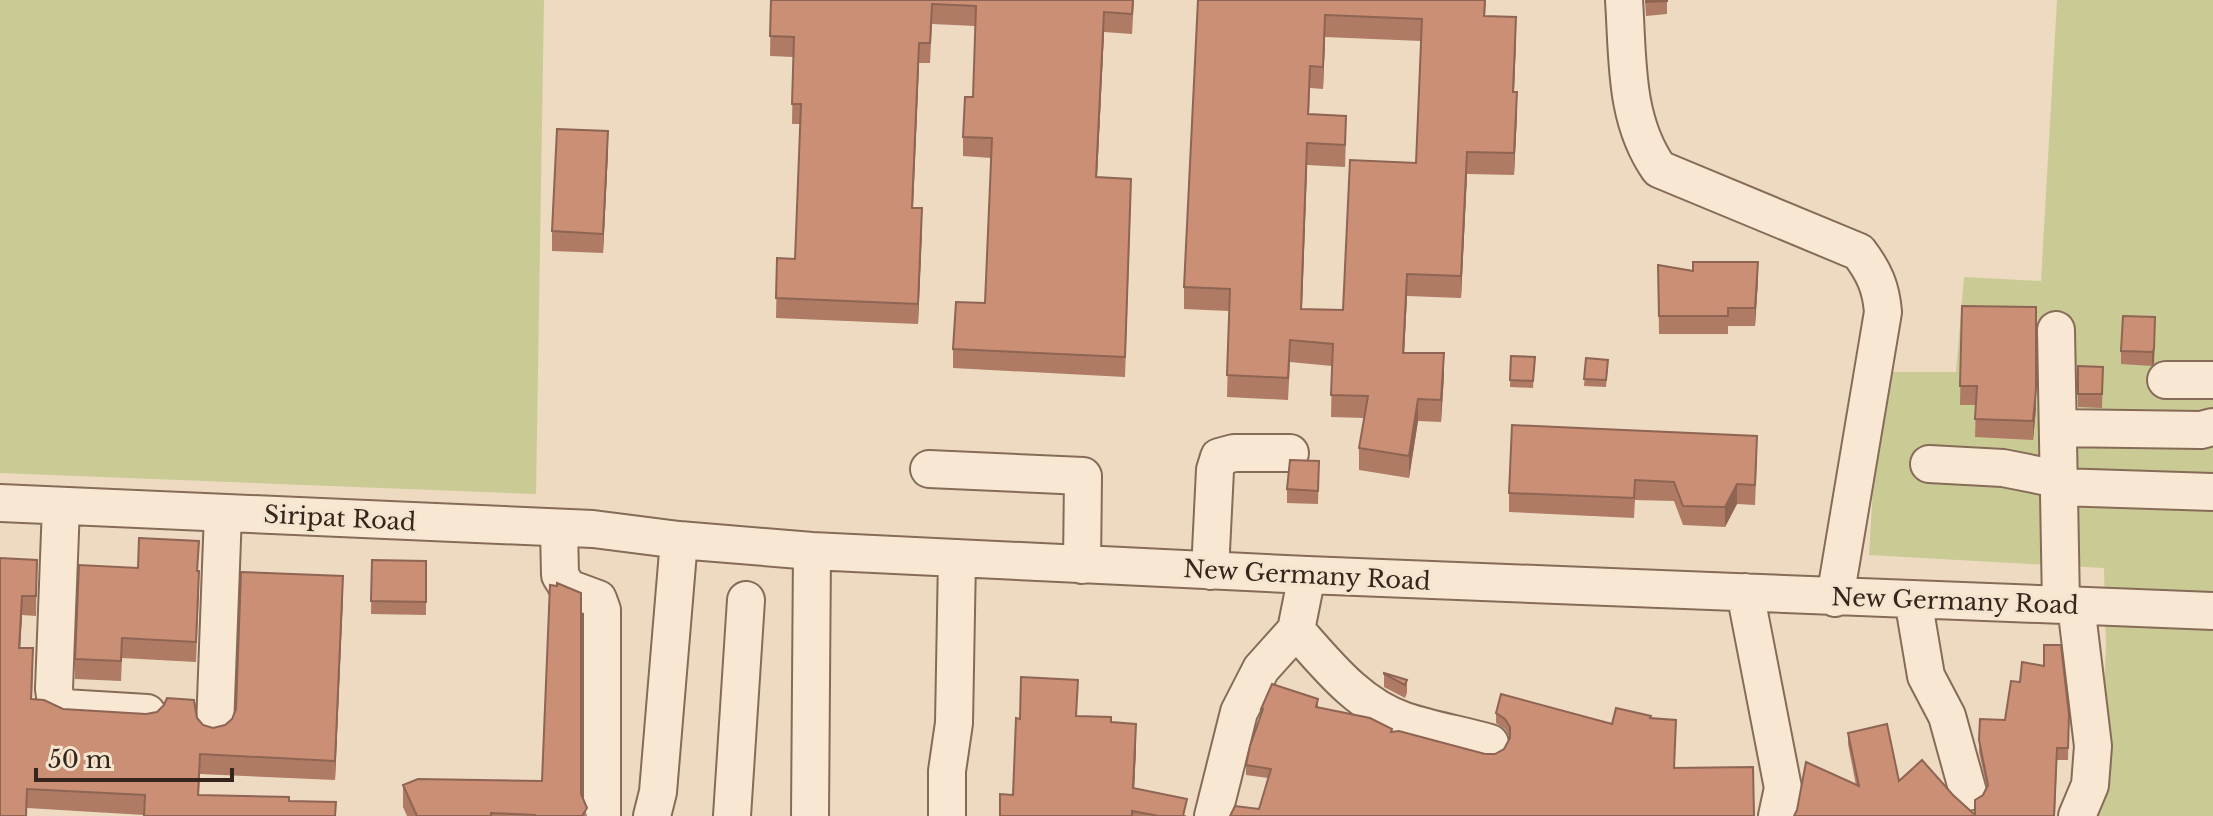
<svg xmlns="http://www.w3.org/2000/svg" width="2213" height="816" viewBox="0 0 2213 816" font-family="'Libre Baskerville',serif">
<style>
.green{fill:#caca94}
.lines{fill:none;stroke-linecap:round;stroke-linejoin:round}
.minor-casing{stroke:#856b58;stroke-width:40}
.minor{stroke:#f8e8d3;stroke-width:36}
.wall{fill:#af7b65;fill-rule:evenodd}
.shaded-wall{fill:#8e6453}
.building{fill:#cb8f76;stroke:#8e6453;stroke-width:2;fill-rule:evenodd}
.labels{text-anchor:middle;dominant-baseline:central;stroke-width:6;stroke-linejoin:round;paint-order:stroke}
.street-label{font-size:24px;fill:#35251c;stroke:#f4e5cf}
</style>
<rect width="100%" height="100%" fill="#eddac0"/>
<path class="green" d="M0 0H544L536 494 0 473Z
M2057 0H2213V816H2098L2106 646 2104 568 1869 555 1880 372H1956L1964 277 2041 281Z"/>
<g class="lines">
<g class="minor-casing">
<path id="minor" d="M1624 0C1628 58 1624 119 1659 169L1859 252C1874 272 1881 287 1883 312L1835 598
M2056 330 2061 604
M2166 380H2213
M2058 428 2201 430 2213 427
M1929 464 2003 468 2058 479
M929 469 1083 476 1082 565
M2059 487 2213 492
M0 503 593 529 679 540 812 551 1307 575 2213 611
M61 506 54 689 56 703 64 708 147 713
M559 528 560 575 568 588 598 599 602 610V816
M1210 571 1215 470 1219 457 1234 453H1290
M1745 592 1783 788 1777 816
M1913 599 1926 676 1947 716 1968 792
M2076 605 2093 746 2090 785 2077 816
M1296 630C1327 665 1359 706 1405 721 1432 730 1462 735 1490 743
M215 727 223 513
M652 816 658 792 679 540
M732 816 746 600
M810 816 812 551
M947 816V771L954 723 957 558
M1213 816 1239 712 1261 669 1296 630 1307 575"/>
</g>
<use href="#minor" class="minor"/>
</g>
<path class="wall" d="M771 0H1134L1132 34 1104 32 1097 177 1131 199 1125 377 953 368V349L985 303 991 158 963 156V137L973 97 975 26 932 24 930 63H919L913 208 922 228 918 324 776 318 777 258 795 259 800 124H792L793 57 770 56Z
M1198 0H1486L1485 16 1516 39 1514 92 1517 114 1514 175 1467 174 1461 298 1407 296 1404 353 1444 375 1441 422 1418 421 1409 478 1359 470V448L1364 418 1331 417 1332 366 1290 362 1288 400 1227 397 1229 311 1184 309V287ZM1325 37 1421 41 1416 163 1343 310 1302 309 1307 165 1345 167 1346 138 1309 114 1310 88 1323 89Z
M1645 0H1667V14L1646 16Z
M608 151 603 253 552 251V231Z
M1658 265 1758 280 1755 326H1728V334H1659Z
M1962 306 2036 408 2033 440 1975 437 1976 405H1960Z
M2155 331 2154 363 2152 366 2121 364V351Z
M1511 356 1535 357 1533 388 1510 387Z
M1586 358 1608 367 1606 387 1584 386Z
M2078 366 2103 367 2102 408 2078 407Z
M1757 456 1755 505 1737 504 1725 527 1683 525 1674 501 1635 500 1634 518 1509 512V493Z
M1319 461 1318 504 1287 503V489Z
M0 558 37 560 36 616 22 615 20 648 33 668 32 699 63 709 197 718 203 725 213 728 225 725 232 719 343 595 335 780 200 774 199 795 289 801 336 816 144 815 27 808 26 816H0Z
M372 560 426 561V615L371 614Z
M198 571 199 590 196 662 122 658 121 681 75 679V659Z
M2044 666 2069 715 2068 760H2057L2055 816H1794L1856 785 1848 744V733L1899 781 1953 795 1975 815 1987 789 1979 752 1980 719 2005 720 2020 682Z
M1384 673 1407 680V693L1405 698 1384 687Z
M1272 684 1318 699V708L1370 718 1392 729V732L1399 731 1485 754H1495L1504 749 1510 738 1505 729 1496 723V713L1501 694 1612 724 1616 708 1651 716V719L1676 720 1674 768 1753 767 1754 816H1230L1235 806 1259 809 1268 778 1246 775V765L1250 746 1261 716V709Z
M1077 716 1111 722 1136 748 1134 788 1187 816H1000L1013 795Z
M403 785 581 794 587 816H407L403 807Z"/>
<path class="shaded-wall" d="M1104 12V32L1096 197V177Z
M1325 15V37L1323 89V67Z
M1516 17V39L1513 114V92Z
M919 43V63L912 227V208Z
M1517 92V114L1514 175V153Z
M608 131V151L603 253V234Z
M1307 143V165L1301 331V309Z
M1467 152V174L1461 298V276Z
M922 208V228L918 324V304Z
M1758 262V280L1755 326V308Z
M1407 274V296L1403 375V353Z
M2155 331 2154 363 2152 366V352Z
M1444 353V375L1441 422V400Z
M2036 389V408L2033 440V421Z
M1418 399V421L1409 478V456Z
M1737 484V504L1725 527V507Z
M343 576V595L335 780V761Z
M22 596V615L19 668V648Z
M1136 724V748L1133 813V788Z"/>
<path class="building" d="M771 0H1133L1132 14 1104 12 1096 177 1131 179 1125 357 953 349 956 302 985 303 992 138 963 137 965 97H973L976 6 932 4 930 43H919L912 208H922L918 304 776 298 777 258 795 259 801 104H792L794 37 770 36Z
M1198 0H1485L1484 16 1516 17 1513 92H1517L1514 153 1467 152 1461 276 1407 274 1403 353H1444L1441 400 1418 399 1409 456 1359 448 1368 396 1331 395 1333 344 1290 340 1288 378 1227 375 1230 289 1184 287ZM1325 15 1422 19 1416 163 1350 160 1343 310 1301 309 1307 143 1345 145 1346 116 1308 114 1310 66 1323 67Z
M1646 0H1667V1L1646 2Z
M557 129 608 131 603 234 552 231Z
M1693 262H1758L1755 308H1728V316H1659L1658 265 1693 271Z
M1962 306 2036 307V389L2033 421 1975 419 1977 386H1960Z
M2123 316 2155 317 2154 349 2152 352 2121 351Z
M1511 356 1535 357 1533 381 1510 380Z
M1586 358 1608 360 1606 380 1584 379Z
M2078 366 2103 367 2102 394H2078Z
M1512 425 1757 436 1755 485 1737 484 1725 507 1683 506 1674 482 1635 480 1634 498 1509 493Z
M1290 460 1319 461 1318 491 1287 489Z
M139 538 199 541 197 571H199L196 642 122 638 121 661 75 659 79 565 138 568Z
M0 558 37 560 36 596H22L19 648H33L31 699 44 700 63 709 146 714 157 712 164 705 167 698 194 700 197 718 203 725 213 728 225 725 232 719 236 709 241 572 343 576 335 761 200 754 198 795 289 797V801L336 802 335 816H144L145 795 27 789 26 816H0Z
M372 560 426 561V602L371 601Z
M557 583 581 593V794L587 808 582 816H535V815L491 813V816H417L403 785 418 779 542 781 550 585 557 586Z
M2044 645H2061L2069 715 2068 748H2057L2054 816H1794L1797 810 1806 762 1859 786 1848 733 1887 724 1899 781 1922 760 1953 795 1975 815V800L1983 795 1988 785 1979 740 1980 719 2005 720 2011 681 2020 682 2022 662 2044 666Z
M1384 673 1407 680 1405 685 1384 674Z
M1021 677 1078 680 1076 716 1111 717V722L1136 724 1133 788 1187 799 1183 816H1159L1132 811V816H1000V794L1013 795 1016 718 1020 719Z
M1272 684 1318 699 1316 707 1370 718 1392 729 1391 732 1399 731 1485 754H1495L1504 749 1510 738V727L1505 719 1496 713 1501 694 1612 724 1616 708 1651 716 1650 718 1676 720 1674 768 1753 767 1754 816H1230L1235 806 1259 809 1271 769 1246 765 1250 746 1263 709H1261Z"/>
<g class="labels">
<g class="street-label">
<text transform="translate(340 518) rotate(3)">Siripat Road</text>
<text transform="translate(1307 575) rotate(3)">New Germany Road</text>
<text transform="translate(1955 601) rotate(2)">New Germany Road</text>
</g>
</g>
<path d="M36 768v12h196v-12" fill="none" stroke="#35251c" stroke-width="4"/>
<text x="48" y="768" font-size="24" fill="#35251c" stroke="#f4e5cf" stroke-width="6" paint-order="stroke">50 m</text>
</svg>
